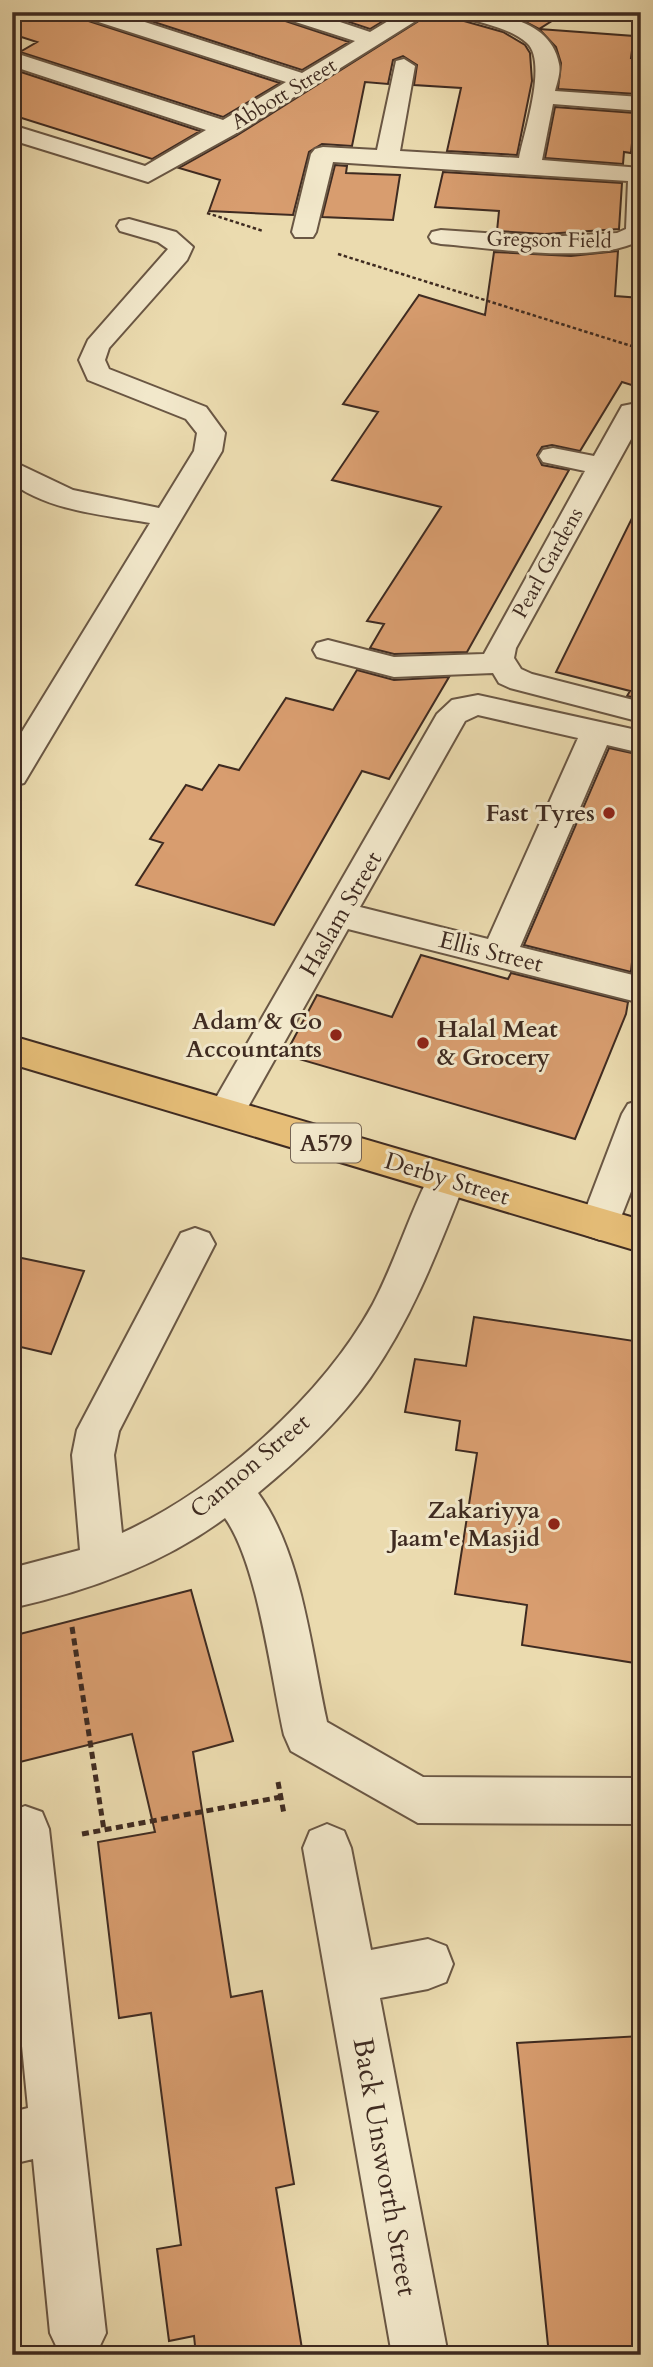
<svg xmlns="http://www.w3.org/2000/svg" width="653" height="2367" viewBox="0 0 653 2367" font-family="Cardo,serif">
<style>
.building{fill:#d89d6f;stroke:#3f2b21;stroke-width:2}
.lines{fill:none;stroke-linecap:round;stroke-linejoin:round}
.minor-casing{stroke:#6a5744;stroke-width:4}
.major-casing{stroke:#3f2b21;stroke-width:4}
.path-far1{stroke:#3f2b21;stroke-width:2.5;stroke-dasharray:3.5 2.5;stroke-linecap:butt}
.path{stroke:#3f2b21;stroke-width:5;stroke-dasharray:7 4.5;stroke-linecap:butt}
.minor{fill:#f2e8cb;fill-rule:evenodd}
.major{fill:#e6be78;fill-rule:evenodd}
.poi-dot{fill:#8f2418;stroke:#f2e8cb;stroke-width:2.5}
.labels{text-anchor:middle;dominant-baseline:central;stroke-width:6;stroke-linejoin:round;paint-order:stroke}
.far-street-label{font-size:21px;fill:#3f2b21;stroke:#f2e8cb}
.shield{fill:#f2e8cb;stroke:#756454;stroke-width:2}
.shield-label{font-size:23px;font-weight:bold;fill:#3f2b21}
.poi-label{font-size:24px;font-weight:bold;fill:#3f2b21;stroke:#f2e8cb;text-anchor:end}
.street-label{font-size:24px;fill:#3f2b21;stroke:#f2e8cb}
.near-street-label{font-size:28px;fill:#3f2b21;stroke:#f2e8cb}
</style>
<rect width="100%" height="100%" fill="#ebdbaf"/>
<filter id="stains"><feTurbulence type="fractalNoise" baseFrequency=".00286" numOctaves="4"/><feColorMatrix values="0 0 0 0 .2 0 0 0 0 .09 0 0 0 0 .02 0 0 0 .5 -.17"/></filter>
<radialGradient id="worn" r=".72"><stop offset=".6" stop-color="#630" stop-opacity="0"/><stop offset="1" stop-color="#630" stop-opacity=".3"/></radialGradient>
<path class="building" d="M12 12H78L82 19 280 83 223 117 20 52 37 42 12 34Z
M123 12H275L279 19 349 42 302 70Z
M319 12H398L370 29Z
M433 12H456L460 20 503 32 525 45 530 53 532 81 517 155 447 151 461 88 414 85 417 65 403 56 393 60 388 84 365 82 352 146 322 144 309 152 293 215 209 211 220 180 179 168 236 136Z
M495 12H566L539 29 520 19Z
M539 29 634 36 631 58 640 59 637 94 558 89 561 63 556 47Z
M12 69 200 131 152 159 12 115Z
M555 107 635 113 631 153 624 152 623 164 545 158Z
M335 165 347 166 346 173 400 175 393 220 322 217Z
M443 172 622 183 619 229 545 234 497 231 499 211 435 207Z
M618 251 615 296 641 298V388L622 382 580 451 552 445 542 447 537 455 542 465 569 470 467 652 394 654 370 648 384 624 367 621 441 507 332 480 378 412 343 404 419 295 485 315 494 252 571 256Z
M641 500V699L627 696 630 691 556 672Z
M357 670 394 680 449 677 389 779 362 771 274 925 136 885 163 843 150 839 186 785 202 790 219 765 239 770 286 698 333 710Z
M609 748 641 755V872L631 972 524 945Z
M421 955 508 979 511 973 628 1002 626 1014 575 1139 285 1055 317 995 392 1017Z
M12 1256 84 1271 51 1354 12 1345Z
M474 1317 641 1342V1664L522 1645 527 1605 455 1594 477 1453 456 1450 460 1421 405 1412 415 1359 466 1366Z
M191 1590 233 1741 193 1752 231 1997 262 1991 294 2184 276 2188 303 2355H196L194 2336 169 2341 157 2249 181 2245 151 2013 119 2018 98 1842 155 1832 132 1734 12 1764V1636Z
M641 2036V2355H549L517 2043Z"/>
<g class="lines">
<g class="minor-casing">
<path id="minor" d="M80 12H114L302 73 355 41 280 17 277 12H310L370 32 403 12H430L235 134 148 182 12 140V125L145 166 206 130 12 66V52L223 120 286 82 83 17Z
M458 12C495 12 551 19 559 64 561 72 557 83 555 91L641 97V111L553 104 542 160 641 168V240C595 265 493 248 441 244L432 242 429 237 432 232 441 230 545 237 617 233 626 229 628 181 333 162 316 232 313 237H295L292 232 311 154 315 149 323 147 377 150 396 61 404 59 415 66 400 151 519 158C524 132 548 62 527 43 510 28 482 23 461 17Z
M129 219 176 232 193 247 187 260 109 348 105 360 109 369 206 407 225 433 222 451 24 783 12 786V748L150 523C105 515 49 511 12 483V461L73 490 159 508 194 451 197 433 186 419 88 380 79 360 88 340 168 249 158 242 120 231 117 226 120 221Z
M632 404 641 406V421L516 648 514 658 521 669 532 674 641 702V722L510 688 499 683 493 673 394 677 317 657 313 650 317 643 328 640 394 657 484 654 585 471 543 462 539 456 543 450 553 448 594 456 622 406Z
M478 695 641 731V753L607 745 520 947 641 977V1003L348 929 239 1123 226 1127 213 1123 207 1113 213 1103 437 714 452 700ZM478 715 578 738 488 939 360 907 465 721Z
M641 1100V1166L614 1235 600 1240 586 1235 580 1224 622 1114 628 1104Z
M447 1164 461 1168 466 1179C439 1247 413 1317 370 1378 339 1422 299 1459 258 1493 302 1553 311 1650 327 1722L423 1777 641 1778V1824L418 1823 291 1751 284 1735C271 1677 258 1564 225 1518 163 1564 88 1591 12 1608V1568L80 1550 72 1455 77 1430 181 1233 195 1228 209 1233 215 1244 119 1431 114 1455 122 1533C218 1489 322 1397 373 1304 396 1260 410 1212 433 1168Z
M25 1806 42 1812 49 1829 106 2333 97 2352H59L50 2333 33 2159 12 2164V2112L28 2108 12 1943V1811Z
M327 1824 344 1831 351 1848 371 1950 428 1939 446 1946 453 1964 446 1982 428 1989 380 1998 448 2355H392L303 1848 310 1831Z"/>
</g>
<g class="major-casing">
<path id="major" d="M12 1036 641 1220V1252L12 1064Z"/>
</g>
<path class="path-far1" d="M207 213 263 231
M338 254 641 349"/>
<path class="path" d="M72 1627 104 1830
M278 1782 284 1814
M82 1834 281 1797"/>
<use href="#minor" class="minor"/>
<use href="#major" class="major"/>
</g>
<g class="poi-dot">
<circle cx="609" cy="813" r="7"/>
<circle cx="336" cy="1035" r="7"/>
<circle cx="423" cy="1043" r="7"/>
<circle cx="554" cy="1524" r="7"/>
</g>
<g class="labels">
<g class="far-street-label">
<text transform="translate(284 94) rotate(-31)">Abbott Street</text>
<text transform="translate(549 240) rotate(1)">Gregson Field</text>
<text transform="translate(548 563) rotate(-61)">Pearl Gardens</text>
</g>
<rect class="shield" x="291" y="1123.5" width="70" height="39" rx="5"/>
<g class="shield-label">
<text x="326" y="1143">A579</text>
</g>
<g class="poi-label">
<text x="595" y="813">Fast Tyres</text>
<text x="322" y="1021">Adam &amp; Co<tspan x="322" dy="28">Accountants</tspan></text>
<text x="437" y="1029" text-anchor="start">Halal Meat<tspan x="437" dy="28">&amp; Grocery</tspan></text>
<text x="540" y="1510">Zakariyya<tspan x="540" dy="28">Jaam'e Masjid</tspan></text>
</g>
<g class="street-label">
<text transform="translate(341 914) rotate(-60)">Haslam Street</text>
<text transform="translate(491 952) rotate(14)">Ellis Street</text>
<text transform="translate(447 1179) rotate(17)">Derby Street</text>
<text transform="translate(250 1466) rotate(-40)">Cannon Street</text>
</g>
<g class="near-street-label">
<text transform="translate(385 2167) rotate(80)">Back Unsworth Street</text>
</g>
</g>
<rect width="653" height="2367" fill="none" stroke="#ebdbaf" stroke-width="42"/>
<rect x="14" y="14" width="625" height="2339" fill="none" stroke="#3f2b21" stroke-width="3.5"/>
<rect x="21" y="21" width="611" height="2325" fill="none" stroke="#3f2b21" stroke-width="2"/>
<rect width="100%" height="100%" filter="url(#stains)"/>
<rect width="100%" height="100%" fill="url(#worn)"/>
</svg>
